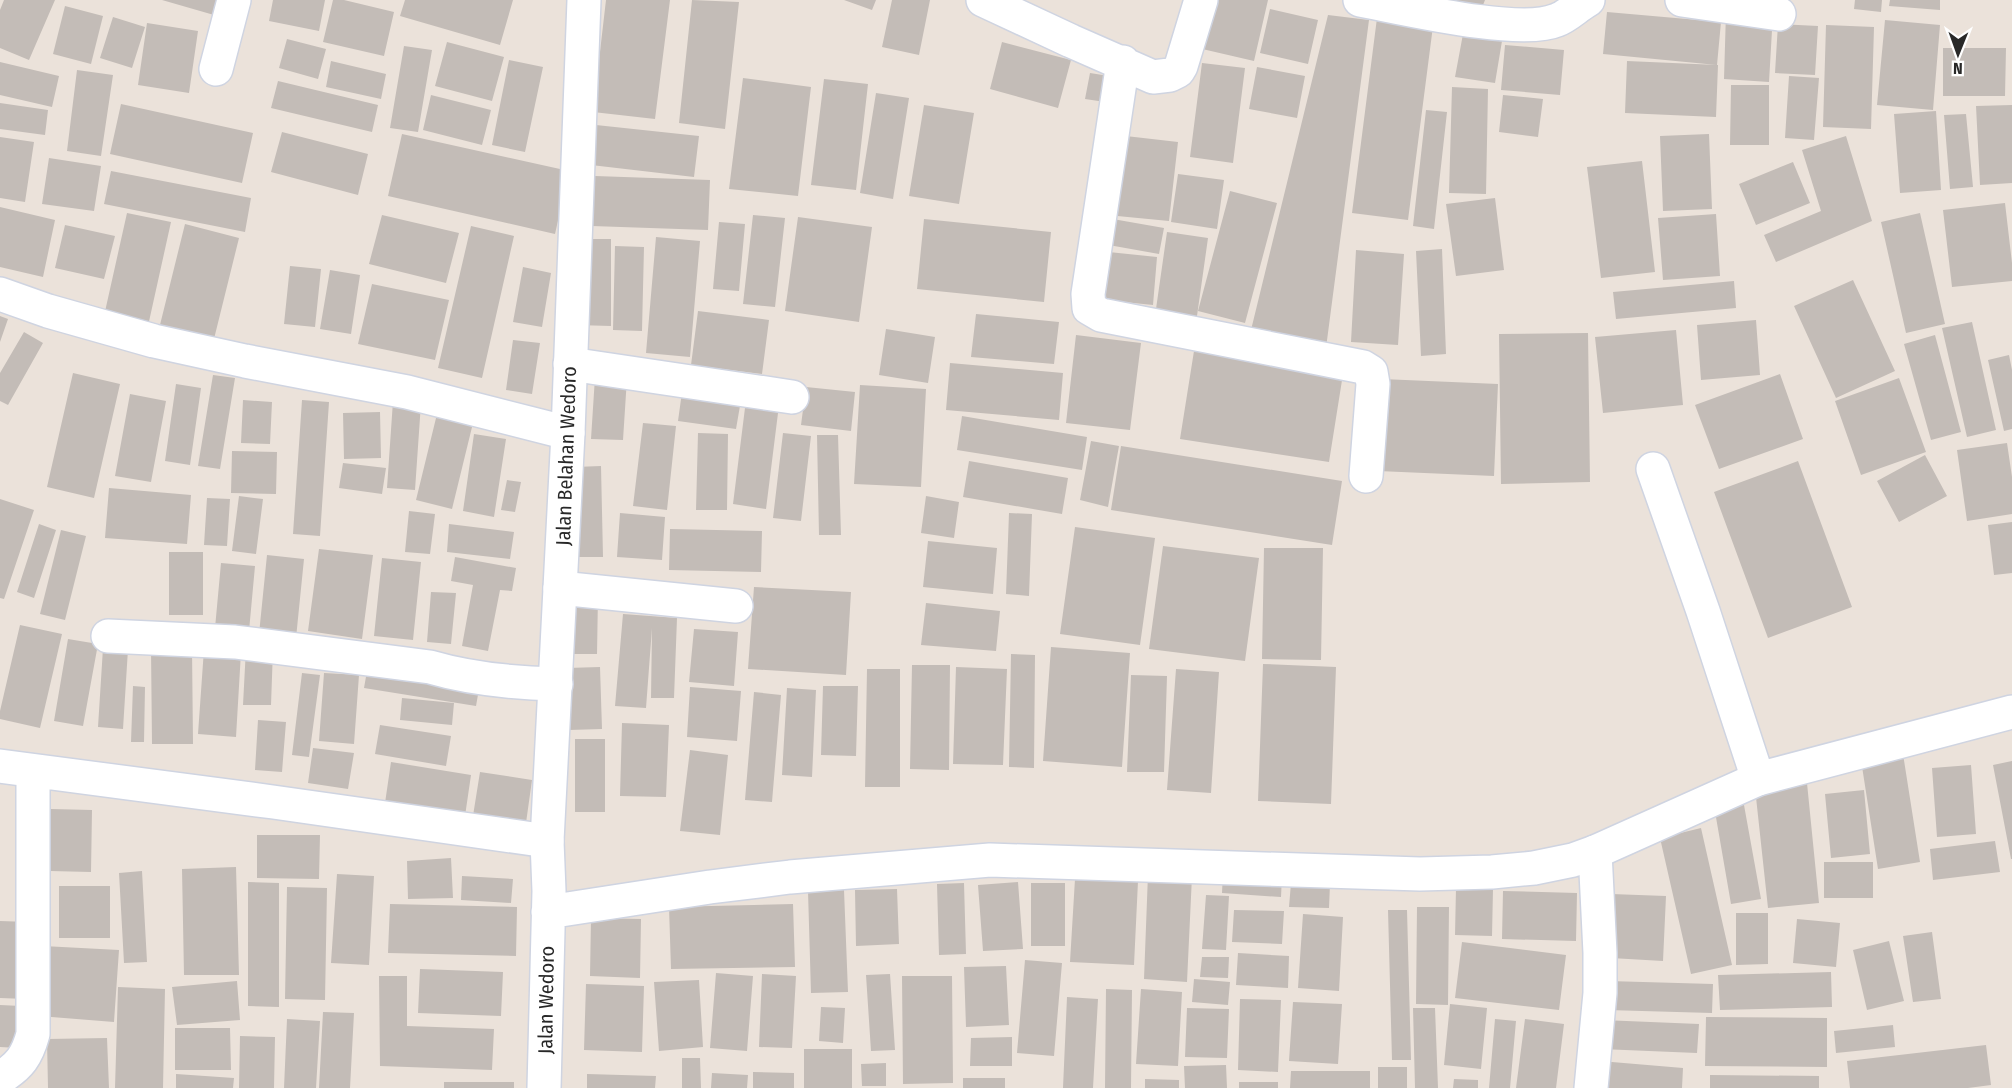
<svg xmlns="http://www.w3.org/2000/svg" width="2012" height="1088" viewBox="0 0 2012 1088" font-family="'Fira Sans Condensed',sans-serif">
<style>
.building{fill:#c3bcb7}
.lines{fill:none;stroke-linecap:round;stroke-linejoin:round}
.street-casing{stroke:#cfd4e1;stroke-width:36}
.secondary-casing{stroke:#cfd4e1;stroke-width:36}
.street{stroke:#fff;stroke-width:33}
.secondary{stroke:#fff;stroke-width:33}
.labels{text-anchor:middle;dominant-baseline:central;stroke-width:6;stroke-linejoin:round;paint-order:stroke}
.street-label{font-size:20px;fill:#282828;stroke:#fff}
</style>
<rect width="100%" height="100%" fill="#ebe2da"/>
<path class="building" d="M4 0H55L29 60 0 48V10Z
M162 0H218L214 15Z
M273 0H325L319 31 269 21Z
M333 0H344L394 12 384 56 323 42Z
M405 0H513L500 45 400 16Z
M606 0H670L655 119 593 112Z
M692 0 739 2 725 129 679 123Z
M844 0H876L872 10Z
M892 0H930L919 55 882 47Z
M1209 0H1268L1254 61 1198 48Z
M1453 0H1485L1481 10Z
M1855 0H1882L1881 12 1854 9Z
M1890 0H1940V10L1889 6Z
M65 6 103 16 91 64 53 54Z
M1270 9 1318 20 1308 64 1260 53Z
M1607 12 1721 22 1717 65 1603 54Z
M1726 12 1773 13 1769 82 1724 79Z
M1328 15 1369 20 1326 348 1251 330Z
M113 17 145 27 132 68 100 58Z
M1377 18 1433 26 1408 220 1352 213Z
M1885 20 1940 25 1933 110 1877 105Z
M147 23 198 31 189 93 138 85Z
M1778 24 1818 26 1815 75 1775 73Z
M1826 25 1874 27 1871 129 1823 127Z
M1463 34 1502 41 1495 83 1455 77Z
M287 39 326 49 318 79 279 68Z
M447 42 504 57 492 101 435 86Z
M1002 42 1071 60 1058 108 990 89Z
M1505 45 1564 50 1560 95 1501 90Z
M404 46 432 50 418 132 390 128Z
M1943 48H2006L2005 96H1943Z
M509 60 543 67 525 152 492 145Z
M331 61 386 74 381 99 326 87Z
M1627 61 1718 65 1716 117 1625 113Z
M0 62 59 76 52 107 0 95Z
M1202 63 1245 68 1233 163 1190 157Z
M1257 67 1305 76 1297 118 1249 109Z
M77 70 113 75 101 156 67 151Z
M1090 73 1115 77 1112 103 1085 99Z
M1789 76 1819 78 1814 140 1785 138Z
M743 78 811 87 798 196 729 189Z
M824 79 868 84 856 190 811 185Z
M278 81 378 105 372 132 271 108Z
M1731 85H1769V145H1730Z
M1452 87 1488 89 1486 194 1449 193Z
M876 93 909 98 893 199 860 193Z
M431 95 491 110 482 145 423 130Z
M1503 95 1543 99 1538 137 1499 132Z
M0 103 48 110 45 135 0 129Z
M121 104 253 133 242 183 110 154Z
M924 105 974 113 959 204 909 196Z
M2012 105V183L1980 185 1976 106Z
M1426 110 1447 112 1434 229 1413 226Z
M1936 111 1941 190 1900 193 1894 114Z
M1966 114 1973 187 1950 189 1944 115Z
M596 125 699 136 694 177 591 165Z
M282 132 368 154 358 195 271 172Z
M402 134 569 171 555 234 388 196Z
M1709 134 1712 209 1663 211 1660 136Z
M1117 135 1178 142 1169 221 1107 215Z
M1846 136 1872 221 1776 262 1764 235 1821 211 1802 150Z
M0 137 34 142 25 202 0 198Z
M49 158 101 166 94 211 42 204Z
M1642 161 1655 272 1601 278 1587 167Z
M1793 162 1810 203 1756 225 1739 184Z
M111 171 251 198 245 232 104 204Z
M1178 174 1224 180 1217 229 1171 222Z
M595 176 710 180 708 230 592 226Z
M1230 191 1277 203 1245 323 1198 311Z
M1495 198 1504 270 1456 276 1446 204Z
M2005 203 2012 263V281L1952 287 1943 210Z
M0 207 55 220 43 277 0 267Z
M127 213 171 222 148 326 104 316Z
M1920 213 1945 324 1906 333 1881 222Z
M1716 214 1720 276 1663 280 1658 218Z
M382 215 459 233 446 283 369 264Z
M753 215 785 218 775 307 743 304Z
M798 217 872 227 859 322 785 311Z
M1107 218 1164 228 1159 254 1103 244Z
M924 219 1051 232 1044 302 917 289Z
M719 222 745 224 739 291 713 289Z
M185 224 239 238 212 347 158 333Z
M65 225 115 236 104 279 55 268Z
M471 226 514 236 482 378 438 368Z
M1167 232 1208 238 1196 323 1155 316Z
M656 237 700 241 690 357 646 353Z
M577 239H611V326L576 325Z
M615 246 644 247 642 331 613 330Z
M1442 249 1446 354 1421 356 1416 251Z
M1356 250 1404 254 1398 345 1351 342Z
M1099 251 1157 257 1153 305 1095 299Z
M290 266 321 269 315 327 284 324Z
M523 267 551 273 542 327 513 322Z
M330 270 360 275 351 334 320 329Z
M1853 280 1895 371 1836 398 1794 306Z
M1734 281 1736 308 1616 319 1613 292Z
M372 284 449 300 435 360 358 344Z
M698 311 769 320 762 374 691 365Z
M976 314 1059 322 1054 364 971 357Z
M0 316 8 319 0 342Z
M1756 320 1760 375 1701 380 1697 325Z
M1972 322 1996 430 1967 437 1942 328Z
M886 329 935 337 928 383 879 375Z
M1676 330 1683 405 1603 413 1595 337Z
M24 332 43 343 8 405 0 401V373Z
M1588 333 1590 482 1501 484 1499 334Z
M1076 335 1141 343 1130 430 1066 423Z
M1935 335 1961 432 1931 440 1904 344Z
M513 340 540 343 532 394 506 390Z
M1194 351 1343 374 1329 462 1180 439Z
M2009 355 2012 370V429L2004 431 1988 360Z
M950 363 1063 373 1059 420 946 410Z
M73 373 120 384 94 498 47 487Z
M1780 374 1803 439 1719 469 1695 405Z
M213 375 235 378 220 469 198 466Z
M595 377 627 378 623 440 591 439Z
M1899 378 1926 452 1861 475 1835 401Z
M1382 379 1498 384 1494 476 1378 471Z
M176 384 201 388 190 465 165 461Z
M860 385 926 389 921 487 854 484Z
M806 387 855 392 851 431 801 425Z
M682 392 741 400 736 429 678 421Z
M130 394 166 401 151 482 115 476Z
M243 400 272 402 270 444 241 443Z
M302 400 329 402 320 536 293 534Z
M746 400 779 405 766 509 733 504Z
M393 401 421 403 415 490 387 488Z
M380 412 381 458 344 459 343 413Z
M437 414 473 423 452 509 416 500Z
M962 416 1087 437 1082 470 957 450Z
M643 423 676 426 667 510 633 506Z
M698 433 728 434 727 510H696Z
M783 433 811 436 801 521 773 518Z
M474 434 506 439 494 517 463 511Z
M817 435H838L841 535H819Z
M1091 441 1119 446 1108 507 1080 500Z
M2007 443 2012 477V514L1967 521 1957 450Z
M1121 446 1342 481 1332 545 1111 510Z
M232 451 277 452 276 494 231 493Z
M1925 455 1947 496 1899 522 1877 481Z
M969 461 1068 478 1062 514 963 497Z
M1798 461 1852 607 1768 638 1714 492Z
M343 463 386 468 382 494 339 488Z
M601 466 603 557H575V467Z
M507 480 521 482 515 512 501 510Z
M109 488 191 495 187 544 105 538Z
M239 496 263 499 256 554 232 551Z
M926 496 959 502 954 538 921 533Z
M207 498 230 499 227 546 204 545Z
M0 499 34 510 4 599 0 598Z
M409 511 435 514 430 554 405 552Z
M620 513 665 517 662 560 617 557Z
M1009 513 1032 514 1029 596 1006 594Z
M2012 522V573L1994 575 1988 525Z
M39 524 56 530 34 598 17 592Z
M449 524 514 532 510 559 447 552Z
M1075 527 1155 538 1140 645 1060 634Z
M670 529 762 531 761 572 669 570Z
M61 530 86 536 65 620 40 614Z
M928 541 997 548 993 594 923 587Z
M1163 546 1259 558 1245 661 1149 649Z
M1264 548H1323L1321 660 1262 659Z
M319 549 373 555 362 639 308 631Z
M169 552H203V615H169Z
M267 555 304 559 296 638 259 634Z
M455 557 516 568 512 591 500 590 488 651 462 646 473 585 451 581Z
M382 558 421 562 413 640 374 636Z
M221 563 255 566 249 631 215 628Z
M754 587 851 592 846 675 748 669Z
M431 592 456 593 451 644 427 642Z
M568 594 598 595 597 654H567Z
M926 603 1000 611 996 651 921 645Z
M623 614 677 618 674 698H651L652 628 646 708 615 706Z
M20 625 62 634 40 728 0 719V711Z
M694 629 738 632 734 686 689 682Z
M68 639 98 644 83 726 54 721Z
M1051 647 1130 653 1122 767 1043 761Z
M103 648 128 649 123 729 98 727Z
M151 648H192L193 744H152Z
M246 648 273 649 271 705H243Z
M204 649 241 652 236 737 198 734Z
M1011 654 1035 655 1034 768 1009 767Z
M1263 664 1336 667 1331 804 1258 801Z
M912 665H950L949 770 910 769Z
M600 667 602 729 569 730 567 668Z
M956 667 1007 669 1003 765 953 764Z
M867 669H900V787H865Z
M1176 669 1219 672 1211 793 1167 790Z
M367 671 479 689 476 706 364 688Z
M302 673 320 675 309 757 292 755Z
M324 673 359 675 354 744 319 741Z
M1131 675 1167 676 1164 772H1127Z
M133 686 145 687 144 742H131Z
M823 686H858L856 756 821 755Z
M690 687 741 691 737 741 687 737Z
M787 688 816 690 812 777 782 775Z
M754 692 781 695 772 802 745 800Z
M402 698 454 703 452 725 400 720Z
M258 720 286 722 282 772 255 770Z
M622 723 669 725 666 797 620 796Z
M380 725 451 736 446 766 375 754Z
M575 739H605V812H575Z
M313 748 354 753 348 789 308 783Z
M690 750 728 755 720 835 680 831Z
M1903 754 1920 862 1878 869 1861 760Z
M2012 761V859H2011L1993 765Z
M391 762 471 775 465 816 385 803Z
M1971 765 1976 834 1937 837 1932 768Z
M480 772 532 780 525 830 472 822Z
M1807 783 1819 903 1768 908 1755 788Z
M1864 790 1870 854 1831 858 1825 794Z
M1742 794 1761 899 1731 904 1713 800Z
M51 809 92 810 91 872 50 871Z
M1701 828 1732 965 1691 974 1660 838Z
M257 835H320L319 879 257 878Z
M1995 841 2000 872 1933 880 1930 849Z
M451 858 453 898 408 899 407 861Z
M1824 862H1873V898H1824Z
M236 867 239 975H184L182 869Z
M142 871 147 962 124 963 119 873Z
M1223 872 1282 876 1281 897 1222 893Z
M337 874 374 876 369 965 331 963Z
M1148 874 1192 876 1187 982 1144 979Z
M462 876 513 879 511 903 461 900Z
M1075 879 1138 881 1134 965 1070 962Z
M248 882 279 883V1007L248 1006Z
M1018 882 1023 949 983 951 978 885Z
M964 883 966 954 939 955 937 884Z
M1031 883H1065V946H1031Z
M1291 883 1330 884 1329 908 1289 907Z
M59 886H110V938H59Z
M287 887 327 888 325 1000 285 999Z
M1456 888 1493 889 1492 936 1455 935Z
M897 889 899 944 856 946 855 890Z
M844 890 848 992 811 993 808 891Z
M1503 891 1577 893 1576 941 1502 939Z
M1611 894 1666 896 1663 961 1611 958Z
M1206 895 1229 896 1226 950 1202 949Z
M390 904 517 907 516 956 388 953Z
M793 904 795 967 671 969 669 907Z
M1417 907H1449L1448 1005 1416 1004Z
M1234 910 1284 911 1282 944 1232 942Z
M1388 910H1407L1411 1060H1392Z
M1736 913H1768V964L1736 965Z
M1303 914 1343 917 1339 991 1298 988Z
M591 918 641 919 640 978 590 976Z
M1797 919 1840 923 1836 967 1793 963Z
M0 921 29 922 26 999 0 998Z
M1932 932 1941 999 1913 1002 1903 936Z
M1889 941 1904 1001 1867 1010 1853 950Z
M1462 942 1566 955 1559 1010 1455 998Z
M43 946 119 950 114 1022 39 1016Z
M1238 953 1289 956 1288 988 1236 985Z
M1202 957H1229L1228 978 1200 977Z
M1025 960 1062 963 1054 1056 1017 1053Z
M1006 966 1009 1025 966 1027 964 967Z
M420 969 503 972 501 1016 418 1013Z
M1831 972 1832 1007 1720 1010 1718 975Z
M716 973 753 976 747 1051 710 1048Z
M762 974 796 976 792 1048 759 1047Z
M890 974 895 1050 871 1051 866 975Z
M379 976H407V1026L494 1029 492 1070 380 1066Z
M902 976H952L953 1083 903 1084Z
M1194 979 1230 982 1228 1005 1192 1002Z
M699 980 703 1047 659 1051 654 982Z
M237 981 240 1020 177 1025 172 987Z
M1608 981 1713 984 1712 1013 1607 1010Z
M586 984 644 986 642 1052 584 1050Z
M118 987 165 989 163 1088H115Z
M1106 989 1132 990 1131 1088H1105Z
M1141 989 1182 992 1178 1066 1136 1064Z
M1067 997 1098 999 1093 1088H1063Z
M1240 999 1281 1000 1278 1072 1238 1070Z
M1293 1002 1342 1004 1338 1064 1289 1061Z
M1450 1004 1487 1008 1481 1069 1444 1065Z
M0 1005 21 1006 19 1048 0 1047Z
M821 1007 845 1008 843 1043 819 1041Z
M1187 1008 1229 1009 1227 1058 1185 1057Z
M1413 1008H1435L1438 1088H1415Z
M323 1012 354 1013 350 1088H319Z
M1706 1017 1827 1018V1067L1705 1066Z
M287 1019 320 1021 316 1088H284Z
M1495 1019 1516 1021 1510 1088H1489Z
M1525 1019 1564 1024 1556 1088H1516Z
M1602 1020 1699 1024 1697 1053 1601 1049Z
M1893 1025 1895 1047 1836 1053 1834 1031Z
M175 1028H230L231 1070H175Z
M240 1036 275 1037 274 1088H239Z
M1012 1037V1066H970L971 1038Z
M107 1038 109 1088H48L47 1039Z
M1986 1045 1991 1085 1968 1088H1850L1847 1061Z
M804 1049H852V1088H804Z
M682 1058H700L701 1088H682Z
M1600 1061 1683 1068 1682 1088H1598Z
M886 1063V1086H862L861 1064Z
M1226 1065 1227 1088H1185L1184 1066Z
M1378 1067H1407V1088H1378Z
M1291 1071H1370V1088H1290Z
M753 1072 794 1073V1088H753Z
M712 1073 748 1075 747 1088H711Z
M176 1074 234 1078 233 1088H176Z
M587 1074 656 1076 655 1088H587Z
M1710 1075 1819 1076V1088H1710Z
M963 1078H1005V1088H963Z
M1145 1079 1179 1080V1088H1145Z
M1454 1079 1478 1080V1088H1453Z
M444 1082H514V1088H444Z
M1239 1082H1278V1088H1239Z"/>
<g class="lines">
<g class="street-casing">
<path id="street" d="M983 0 1071 41 1153 77 1170 75 1178 71 1181 66 1201 0
M1360 0C1403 8 1520 36 1557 20 1568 16 1577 6 1588 0
M1682 0 1779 14
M1123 62 1088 294 1089 308 1101 315 1363 367 1371 372 1373 384 1366 476
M216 69 234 0
M0 294 48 311 154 341 245 361 407 392 568 433
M570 364 792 397
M1653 469 1703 611 1758 779
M560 588 736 606
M108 636 235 642 430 667C471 679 514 683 556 684
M0 766 273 802 547 841
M0 1078C20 1066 27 1056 33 1034V771
M1591 1088 1600 993V953L1595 852"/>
</g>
<g class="secondary-casing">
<path id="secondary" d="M548 912 710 887 790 877 990 860 1420 874 1492 872 1534 868 1573 860 1595 852 1758 779 2012 712
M544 1088 549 891 547 841 568 433 584 0"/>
</g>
<use href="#street" class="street"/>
<use href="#secondary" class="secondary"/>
</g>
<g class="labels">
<g class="street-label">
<text transform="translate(566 456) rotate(-88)">Jalan Belahan Wedoro</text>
<text transform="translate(546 1000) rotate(-89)">Jalan Wedoro</text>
</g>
</g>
<g transform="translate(1958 54) rotate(181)" stroke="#ffffff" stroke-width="4.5" paint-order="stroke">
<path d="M0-4.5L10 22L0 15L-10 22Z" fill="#282828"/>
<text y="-9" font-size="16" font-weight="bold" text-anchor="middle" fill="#282828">N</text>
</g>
</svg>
